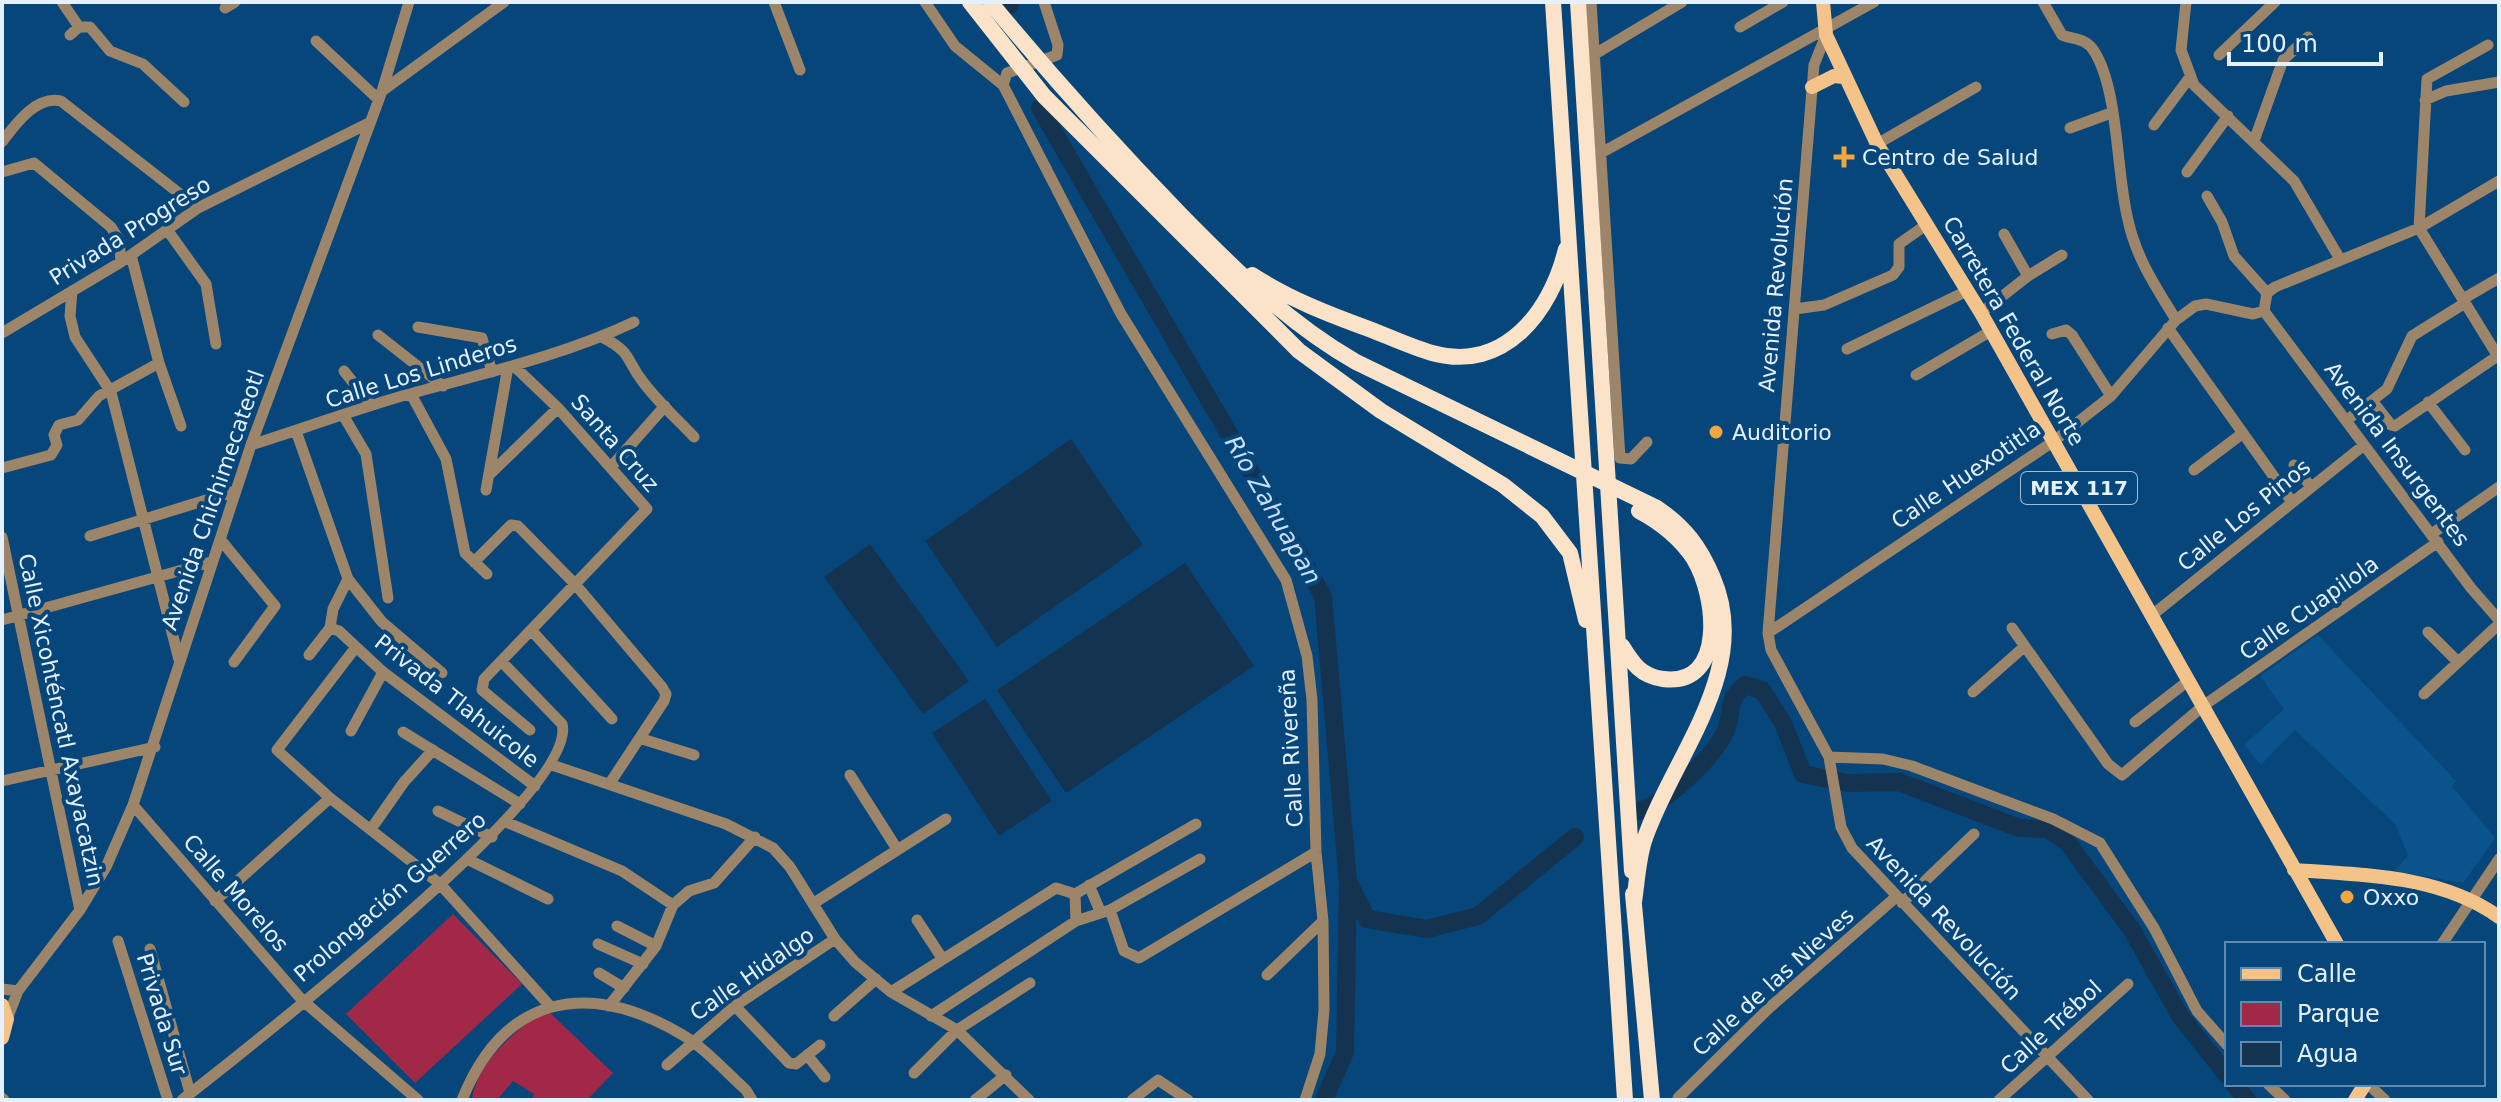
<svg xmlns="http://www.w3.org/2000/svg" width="2501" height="1102" viewBox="0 0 2501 1102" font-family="'DejaVu Sans',sans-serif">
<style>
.built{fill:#0a538c}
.green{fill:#a12847}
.water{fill:#143351}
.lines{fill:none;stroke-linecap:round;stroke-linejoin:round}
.river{stroke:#143351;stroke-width:18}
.minor{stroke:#9c8569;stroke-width:11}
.major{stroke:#f3c38a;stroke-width:14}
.highway{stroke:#fae3c8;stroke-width:16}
.poi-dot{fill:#f1a63f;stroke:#06467b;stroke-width:3}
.labels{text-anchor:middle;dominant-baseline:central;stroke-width:8;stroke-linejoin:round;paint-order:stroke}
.shield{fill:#06467b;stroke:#a2bed7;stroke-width:2}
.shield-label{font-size:20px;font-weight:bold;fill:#e5f1fe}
.poi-label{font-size:22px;fill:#e5f1fe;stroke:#06467b;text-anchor:start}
.street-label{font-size:22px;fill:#e5f1fe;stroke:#06467b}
.water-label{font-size:24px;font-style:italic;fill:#cbe0f8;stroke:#06467b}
</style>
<rect width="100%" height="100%" fill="#06467b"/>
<path class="built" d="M2318 635 2456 781 2452 786 2495 838 2463 883 2394 871 2408 856 2396 825 2295 730 2261 765 2244 745 2284 709 2260 676Z"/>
<path class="green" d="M453 914 522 984 415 1083 346 1014Z
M545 1008 613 1073 587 1100H531L534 1094 513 1081 497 1100H472C477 1061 515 1033 545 1008Z"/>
<path class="water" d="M1071 439 1143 545 997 647 925 541Z
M870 544 969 681 923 714 824 577Z
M1185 563 1254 666 1066 793 997 690Z
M985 699 1052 801 999 836 932 733Z"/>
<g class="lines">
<path class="river" d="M1008 2 1010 5
M1040 108 1323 596 1348 882 1345 1052 1324 1100
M1639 811C1666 803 1715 756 1726 730 1734 709 1725 702 1745 685L1762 690 1783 723 1803 774 1848 783 1899 782 2019 828 2048 829 2067 842 2132 930 2180 1016 2227 1075
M1350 885 1367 919 1427 929 1478 916 1575 837
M2234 1084 2247 1100"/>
<path class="minor" d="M62 2 79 27
M774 2 800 70
M925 2 955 46 1003 85 1121 314 1286 580 1307 656 1312 700 1316 852 1323 921 1324 1010 1320 1054 1305 1100
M1591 2 1620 458 1631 459 1647 442
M2043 2 2062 35C2075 40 2086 38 2094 51 2119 90 2116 173 2128 220 2136 258 2156 287 2176 320
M2186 2 2181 50 2194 85 2294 181 2340 259
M225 8 235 2
M1740 27 1783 2
M70 35 79 27H90L110 51 143 64 184 102
M1826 35 1814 65 1768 633 1771 650 1829 757 1841 827 1852 848 2088 1100
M316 41 378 99
M2488 45 2427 79 2419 228 2499 358
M1595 54 1682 2
M2219 55 2275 2
M1003 85 1007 73 1057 55 1058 45 1044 2
M382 91 504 2
M2425 100 2446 91 2499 82
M2154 125 2190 77
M2070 128 2111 113
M2254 141 2283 60 2308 37
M2 142C15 125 36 95 61 101L198 208
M1877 144 1976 87
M1601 153 1874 2
M2 172 34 163 111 227 119 240 121 262
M2187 172 2228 116
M2207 196 2222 222 2234 256 2267 293
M168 231 206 284 216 344
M2004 234 2028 276
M131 255 159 363 181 426
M72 291 70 316 75 337 111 392 179 660
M2463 299 2499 278
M1795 309 1824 305 1893 275 1899 267V244L1926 225
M2264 311 2471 588 2499 620
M2264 311 2267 293 2275 287 2419 228 2499 181
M1981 313 2028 276 2062 255
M418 327 482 338 492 372
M2168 328 2292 502
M2 333 121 262 198 208 367 124
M2052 334 2066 330 2072 335 2111 396
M378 335 443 386
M602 337C633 353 625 359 643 382 658 402 677 419 694 437
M1847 349 1967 291
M514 366 558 408 647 509 484 679 482 690 530 730
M344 371 371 405
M1916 375 1991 331
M411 394 446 459 465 553 487 574
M2373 402 2391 425 2395 426 2499 355
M2428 402 2465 450
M343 415 366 454 388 598
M2347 420 2387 389 2412 336 2465 303
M296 431 348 579 382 622 442 673
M251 445C301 429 351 411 402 396 480 374 560 357 634 322
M2294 465 2311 487
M611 467 665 406
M2 468 51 455 57 445 54 435 59 425 78 420 99 396 159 363
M2194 470 2243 433
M490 474 558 408
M486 490 508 367
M2433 533 2499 487
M90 536 235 491
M2 537 80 910
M220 539 275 606 234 662
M474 562 511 525 518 526 575 584 662 687 666 694 664 701 610 783
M2151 616 2364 445
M2 620 211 562
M330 628 333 609 348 579
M2012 628 2108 764 2122 775 2203 706 2438 542
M532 631 612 719
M2428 632 2457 661
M1768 633 2054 441 2111 396 2176 320 2195 306 2206 304 2253 314 2264 311
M356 647 277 750 330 798 440 884 549 1005
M309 655 330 628 339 631 383 672 535 786
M1973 692 2024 647
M2424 694 2499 624
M2135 722 2188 681
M351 731 383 672
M403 732 520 804
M642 739 694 755
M1829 757 1883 759 1912 766 2053 819 2100 843 2154 928 2197 1011 2227 1045
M552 765 726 824 773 848 790 867 835 939 855 962 891 992 957 1030 1029 1100
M850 775 897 849
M2 781 155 747
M133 805 302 1000 418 1100
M438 811 492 837
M506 822 622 871 673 905
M371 829 404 782 433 750
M467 859 548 899
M1089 885 1100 911
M215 901 330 798
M814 903 946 819
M1902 903 1974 834
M1110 910 1124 951 1139 958 1316 852
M917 920 942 958
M1076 921 1075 894 1196 824
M617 926 656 946
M118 941 168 1100
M598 944 643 964
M2442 944 2499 859
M150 949 190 1093
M599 973 624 988
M1267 975 1323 921
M2 989 18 991
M891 992 1056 888 1075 894
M609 1006 656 946 673 905 689 891 714 883 755 837
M735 1006 789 1063 796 1064 820 1045
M834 1016 876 979
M931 1016 1076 921 1110 910 1200 859
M7 1019 18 991 80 910 106 867 133 805 251 445 382 91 409 2
M807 1055 825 1077
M667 1065 735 1006 835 939
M914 1073 957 1030 1030 983
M2268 1084 2285 1100
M2368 1084 2385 1100
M2 1098 4 1100
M1678 1098 1769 1008 1896 897
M182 1100C242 1052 581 791 562 724L503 663
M462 1100C504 995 587 979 681 1034 705 1048 725 1071 746 1090L752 1100
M975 1100 1006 1075
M1132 1100 1158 1080 1188 1100
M1999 1100 2128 984"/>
<path class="major" d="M1823 2 1826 35 1877 144 1981 313 2337 944
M1812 87 1834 76 1843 77
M2294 870C2364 875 2440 875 2499 917
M2 1005 7 1019 2 1038
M2355 1100 2365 1084"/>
<path class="highway" d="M970 2 1044 96 1299 351 1381 411 1503 485 1542 516 1570 553 1586 620
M990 2C1051 76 1114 146 1181 215 1236 271 1288 323 1356 362L1657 508C1685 527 1700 547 1713 578 1753 671 1672 757 1644 841 1638 860 1637 882 1634 902
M1553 2 1625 1100
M1578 2 1632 871
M1252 275C1289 299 1328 314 1369 329 1390 337 1411 347 1432 353 1505 373 1551 311 1566 249
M1622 646C1633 664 1641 676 1663 679 1727 687 1716 595 1694 559 1681 539 1659 521 1639 511
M1633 894 1652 1100"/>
</g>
<g class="poi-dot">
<path d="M1840 145h8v8h8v8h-8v8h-8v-8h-8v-8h8z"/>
<circle cx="1716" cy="432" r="8"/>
<circle cx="2347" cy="897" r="8"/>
</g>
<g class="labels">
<rect class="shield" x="2021" y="472" width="116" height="32" rx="6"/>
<g class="shield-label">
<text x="2079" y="488">MEX 117</text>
</g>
<g class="poi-label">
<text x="1862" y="157">Centro de Salud</text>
<text x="1732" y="432">Auditorio</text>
<text x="2363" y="897">Oxxo</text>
</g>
<g class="street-label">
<text transform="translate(130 231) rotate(-32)">Privada Progreso</text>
<text transform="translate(1776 285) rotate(-85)">Avenida Revolución</text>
<text transform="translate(2014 331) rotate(60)">Carretera Federal Norte</text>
<text transform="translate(421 372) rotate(-17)">Calle Los Linderos</text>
<text transform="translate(615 443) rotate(49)">Santa Cruz</text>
<text transform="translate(2397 454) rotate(53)">Avenida Insurgentes</text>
<text transform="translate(1966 475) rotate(-34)">Calle Huexotitla</text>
<text transform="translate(213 500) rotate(-71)">Avenida Chichimecateotl</text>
<text transform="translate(2244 515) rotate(-39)">Calle Los Pinos</text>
<text transform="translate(2309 608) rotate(-35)">Calle Cuapilola</text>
<text transform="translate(457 701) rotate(38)">Privada Tlahuicole</text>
<text transform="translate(61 720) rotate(78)">Calle Xicohténcatl Axayacatzin</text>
<text transform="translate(1291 748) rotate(-93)">Calle Rivereña</text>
<text transform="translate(236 893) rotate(49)">Calle Morelos</text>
<text transform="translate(390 897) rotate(-41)">Prolongación Guerrero</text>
<text transform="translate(1944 918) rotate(47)">Avenida Revolución</text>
<text transform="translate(752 974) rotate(-35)">Calle Hidalgo</text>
<text transform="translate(1773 982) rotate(-42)">Calle de las Nieves</text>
<text transform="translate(162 1014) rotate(73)">Privada Sur</text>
<text transform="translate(2051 1027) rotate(-42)">Calle Trébol</text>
</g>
<g class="water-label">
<text transform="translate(1273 510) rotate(60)">Río Zahuapan</text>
</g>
</g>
<rect width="2501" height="1102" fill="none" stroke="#e5f1fe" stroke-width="8"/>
<rect x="2225" y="942" width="260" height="144" fill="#06467b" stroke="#5f8aaf" stroke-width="2"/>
<rect x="2241" y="968" width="40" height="12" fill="#f3c38a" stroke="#5f8aaf" stroke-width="2"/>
<text x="2297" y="982" font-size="24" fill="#e5f1fe">Calle</text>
<rect x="2241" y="1002" width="40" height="24" fill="#a12847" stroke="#5f8aaf" stroke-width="2"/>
<text x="2297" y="1022" font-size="24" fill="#e5f1fe">Parque</text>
<rect x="2241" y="1042" width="40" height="24" fill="#143351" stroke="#5f8aaf" stroke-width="2"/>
<text x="2297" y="1062" font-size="24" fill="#e5f1fe">Agua</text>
<path d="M2229 52v12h152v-12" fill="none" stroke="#e5f1fe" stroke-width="4"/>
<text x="2241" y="52" font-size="24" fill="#e5f1fe" stroke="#06467b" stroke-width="6" paint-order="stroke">100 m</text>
</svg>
